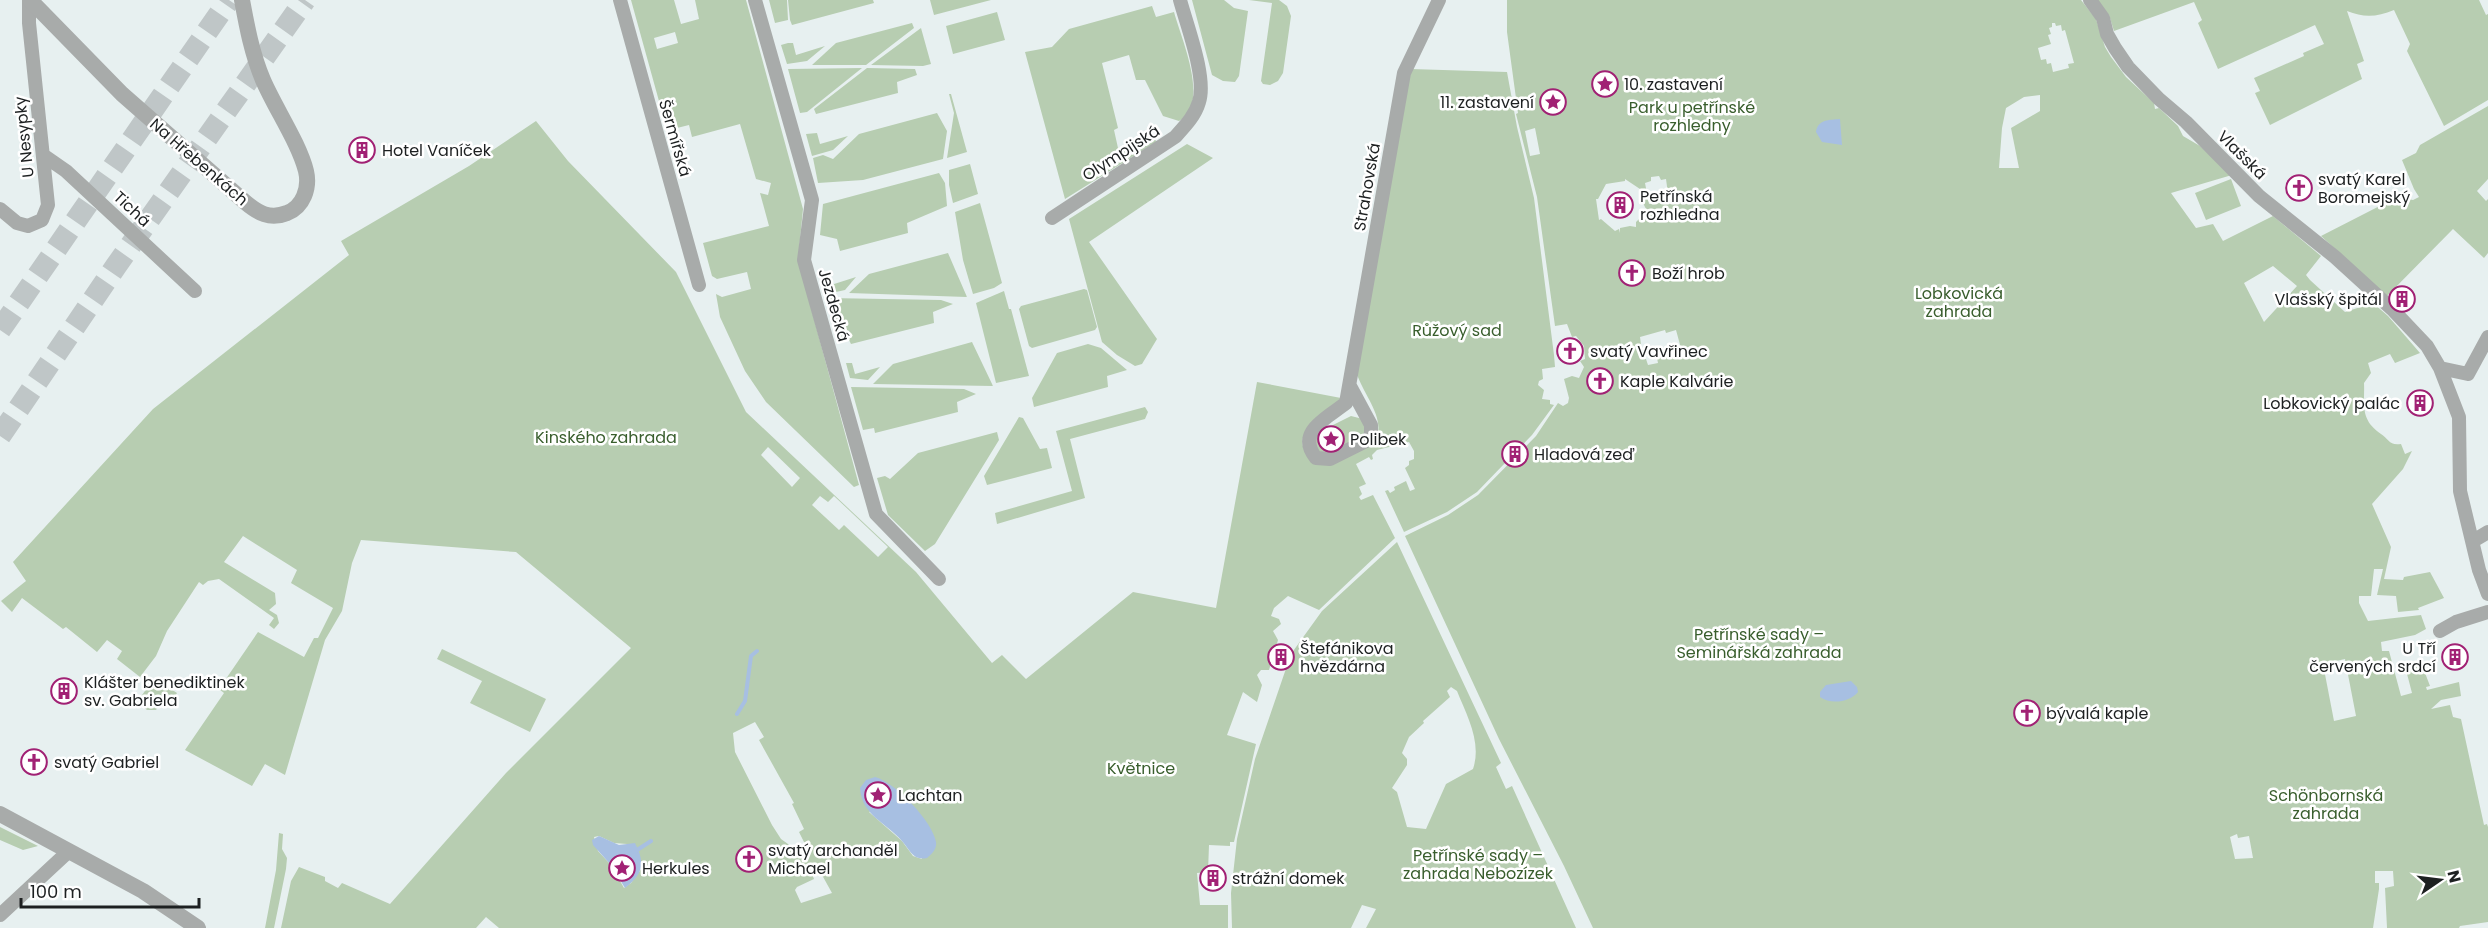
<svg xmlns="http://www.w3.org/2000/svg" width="2488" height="928" viewBox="0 0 2488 928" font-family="Poppins,sans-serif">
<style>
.green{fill:#b7cdb1;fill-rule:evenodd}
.water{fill:#a7bfe2}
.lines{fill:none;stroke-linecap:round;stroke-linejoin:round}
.stream{stroke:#a7bfe2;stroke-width:4}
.trunk-tunnel{stroke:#bfc6c7;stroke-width:22;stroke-dasharray:22 11;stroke-linecap:butt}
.minor{stroke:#a8abaa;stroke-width:14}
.tertiary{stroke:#a8abaa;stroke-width:16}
.labels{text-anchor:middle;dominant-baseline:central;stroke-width:5;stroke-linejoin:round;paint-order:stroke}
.poi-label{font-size:16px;fill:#1d2021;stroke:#fff;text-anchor:start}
.park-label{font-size:16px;fill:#395e2d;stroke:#fff}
.street-label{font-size:16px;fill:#1d2021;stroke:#fff}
</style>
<rect width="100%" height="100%" fill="#e7f0f0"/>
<path class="green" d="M631 0H674L681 24 699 19 695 0H746L803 209 798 260 859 485 854 487 766 402 745 371 720 317 716 294 722 297 751 289 747 272 717 279 712 276 703 243 769 226 760 193 768 195 771 183 756 179 740 124 692 137 689 125 677 128 681 141 673 139 667 130ZM675 32 678 43 657 49 654 38Z
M769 0H787L788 20 775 23Z
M788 0H873L874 3 792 25 790 20Z
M930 0H991L934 15Z
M1192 0H1224L1234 8 1248 11 1239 76 1235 82 1223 81 1212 75Z
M1249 0H1279L1287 6 1291 16 1283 73 1278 81 1270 85 1263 84 1261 81 1272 3Z
M1507 0H2081L2096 19 2105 47 2111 57 2126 77 2154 103 2155 109 2159 108 2178 126 2183 136 2200 146 2232 175 2171 193 2196 228 2213 224 2223 241 2273 216 2321 256 2306 275 2310 280 2345 312 2373 303 2388 316 2420 353 2395 363 2390 354 2368 363 2371 373 2364 383C2365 404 2359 419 2381 434 2389 439 2389 446 2401 444L2405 454 2412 451 2403 469 2372 504 2391 547 2384 579 2403 580 2404 577 2430 572 2444 598 2418 608 2419 610 2398 612 2396 596 2377 595 2383 569H2374L2371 596H2359V603L2368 621 2421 615 2426 629 2415 635 2381 642 2382 651H2389L2401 696 2412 693 2406 670 2422 665 2430 686 2426 687 2427 690 2459 682 2461 696 2441 700 2431 709 2450 705 2453 717 2461 719 2484 825 2487 824 2488 827V922L2460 926 2459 928H2387L2385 888 2394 886 2393 871H2375V883H2379V889L2373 928H1593L1564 866 1499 739 1405 536 1448 515 1478 495 1536 436 1558 403 1563 406 1568 403 1569 398 1564 379 1572 376 1579 378 1584 367 1580 361 1585 359 1584 346 1576 336 1572 337 1567 324 1555 326 1537 197 1516 114 1518 113 1507 32ZM2052 23H2055L2056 26 2061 25 2062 31 2065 30 2074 63 2068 64 2069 68 2053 72 2051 63 2047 64 2046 59 2041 60 2038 48 2051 44 2048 35 2051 34 2049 28 2052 27ZM2040 95V111L2011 128 2019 168H1999L2002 128 2006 108 2024 97ZM1535 128 1540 154 1530 156 1525 131ZM1659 176 1661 180 1666 179 1669 201 1649 204 1645 183 1651 181V177ZM1625 179 1643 191V203L1647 211 1636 222V227L1630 226 1620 228V233L1619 229 1615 231 1601 219 1599 220 1596 199H1598L1606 184 1625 181ZM2273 266 2297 286 2264 322 2244 283ZM1665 330 1666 333 1676 330 1682 352 1657 358 1658 363 1648 365 1646 359H1643L1640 337ZM2345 659 2356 716 2334 721 2323 664ZM2237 834 2238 838 2249 836 2253 858 2235 859 2230 837Z
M2096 0H2479L2486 15 2488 14V100L2444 126 2407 51 2410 44 2394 10C2377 17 2364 18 2347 11L2364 61 2357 64 2362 79 2270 125 2255 93 2260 91 2254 78 2304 56 2303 53 2324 44 2315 25 2218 69 2198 23 2202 20 2194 2 2114 31 2109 15Z
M1152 6 1156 17 1174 12C1181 38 1211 105 1179 121L1163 116 1145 80H1136L1129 55 1102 63 1118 128 1114 130 1118 148 1155 138 1156 142 1065 199 1025 52 1052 47 1069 29Z
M997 12 1005 40 953 54 946 26Z
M912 23 914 28 866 65H812L836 43Z
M921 28 931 64 923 66 871 65Z
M788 43H793L796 55 825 46 807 61 787 64 781 45Z
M862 68 807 112 800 113 788 69Z
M867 68 915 69 917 75 897 82 898 93 816 114 814 109Z
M1411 69 1507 72 1517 127 1534 198 1554 355 1555 367 1542 369 1543 379 1539 381 1538 385 1544 390 1542 399 1550 400V404L1554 405 1532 435 1477 492 1447 512 1404 532 1385 491 1388 490 1390 493 1395 490 1394 487 1406 481 1410 491 1415 489 1405 468 1409 465V461L1414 459V451L1409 442 1377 450 1372 455 1373 459 1371 460 1369 457 1356 464 1366 484 1359 487 1362 494 1359 497 1361 500 1373 495 1395 538 1319 610 1288 596 1274 608 1271 616 1279 619 1281 624 1273 631 1278 640 1269 670H1261L1257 675 1262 685 1257 702 1243 692 1227 735 1256 744 1234 842H1230V846L1209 845 1208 872 1197 873 1200 905H1228V928H499L486 917 476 928H281L291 881 299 867 325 877V881L338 888 342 883 390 904 506 773 631 648 516 552 361 540 352 563 342 611 325 640 285 775 265 764 252 786 185 750 224 693 219 689 258 632 304 657 314 638H318L333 608 291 583 297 570 243 536 224 562 275 593 276 604 269 610 277 615 279 623 274 629 269 625 274 618 219 579 208 581 203 585 199 582 167 631 156 656 140 677 117 659 122 651 107 640 97 652 66 627 63 629 22 598 12 612 1 601 26 581 13 562 153 409 349 255 341 241 469 166 536 121 568 161 676 272 746 412 916 572 992 663 1002 655 1026 679 1133 592 1216 608 1257 382 1341 398C1329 419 1285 429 1310 459L1376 439C1386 418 1363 394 1357 374ZM768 447 800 478 792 487 761 455ZM820 496 828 502 834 496 888 547 878 557 844 525 839 530 812 505ZM755 722 764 737 759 740 794 803 792 804 804 829 799 832 805 844 795 849 781 839 772 825 735 752 733 733ZM902 794 922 859 913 856 902 841 869 812ZM599 836 614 843 627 844 642 868 631 883 624 888 611 865 598 851 594 837ZM817 866 832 893 801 903 795 890 797 887 814 879 810 869Z
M949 94H951L967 152 947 158 954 113Z
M2488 106V179L2477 191 2486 201 2488 199V253L2484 258 2453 229 2387 296 2321 236 2405 193 2408 199 2413 200 2419 197 2414 189 2402 160 2416 153 2420 145Z
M937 113 947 131 943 159 863 180 818 183 813 158 823 155 833 159 859 134Z
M817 133 820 144 848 136 833 150 812 156 806 134Z
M1187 144 1213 158 1089 242 1157 339 1142 364 1135 366 1117 355 1102 342 1069 219Z
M970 164 978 194 953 203 949 185V170Z
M939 173 945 183 947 206 907 223 908 233 840 251 837 239 820 235 823 204Z
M2231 179 2241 206 2206 220 2195 193Z
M980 203 1002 283 994 288 973 294 963 260 955 212Z
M948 253 967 297 849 293 869 274Z
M827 273 831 285 856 277 845 290 827 294 821 274Z
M1084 289 1087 290 1097 327 1095 330 1032 348 1029 346 1019 309 1021 306Z
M1004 291 1009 309H1011L1029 376 996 383 976 303Z
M828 298 941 300 953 304 933 312 934 323 851 344 849 340H838Z
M972 342 993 386 873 384 893 364Z
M1088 344 1101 348 1127 370 1107 376 1108 387 1034 407 1032 398 1057 353Z
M846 363H852L855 374 880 367 868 380 850 378Z
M851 387 964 389 976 394 957 402 958 412 875 433 874 428 863 430Z
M1145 407 1148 412 1145 419 1070 439 1085 498 997 524 995 513 1072 491 1056 431Z
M1351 416 1363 419 1366 431C1357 443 1333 454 1318 452L1313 440 1319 432Z
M1019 417 1023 418 1040 449 1047 448 1052 468 987 485 984 476Z
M997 432 999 440 935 544 925 551 888 515 877 478 885 476 890 479 918 453Z
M1397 542 1501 763 1496 767 1506 789 1512 786 1576 928H1366L1376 909 1362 905 1351 928H1232L1231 893 1237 839 1255 759 1291 654 1322 611ZM1451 687 1457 691C1467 716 1482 742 1473 769L1446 784 1426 829 1407 827 1397 792 1392 788 1407 765V759L1402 753 1409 737 1424 723 1423 721 1450 697 1447 691Z
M442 649 546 699 530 732 470 703 482 681 437 659Z
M154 678 177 693 174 698 168 694 156 710H147L140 704V698Z
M0 827 38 846 23 850 0 840Z
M279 833 283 834 282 849 287 858 286 869 274 928H265L276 870Z"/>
<path class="water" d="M1840 119 1842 145 1822 142 1816 132C1818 119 1829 120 1840 119Z
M1851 681 1857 687 1858 692C1850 702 1831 705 1820 697V692L1826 685Z
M875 777C895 782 933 822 936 842 937 849 932 854 927 858 913 861 910 850 902 841 886 822 862 816 860 788L866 780Z
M599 836 619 845 635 843C645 863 644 873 625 888L611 865 593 845 592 840Z"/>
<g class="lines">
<path class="stream" d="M737 714 745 701 751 656 757 651
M634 852 651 841"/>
<path class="trunk-tunnel" d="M0 330 229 0
M0 436 116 266 305 0"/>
<path class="minor" d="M620 0 699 285
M755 0 812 200 804 260 876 514 939 579
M2090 0 2103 18 2107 34 2115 48 2128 67 2159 99 2186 122 2259 196 2335 257 2392 309 2427 346 2440 368 2459 417 2460 491 2479 570 2488 594
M43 155 66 171 195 291
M0 209 17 223 28 226 42 220 48 205 29 23V0
M1052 218 1175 137C1185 126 1195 116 1199 102 1207 78 1187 26 1180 0
M2440 368 2468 374 2488 337
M1350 386 1371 425V435L1366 441 1330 459 1316 458C1295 432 1327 418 1346 403L1404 73 1439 0
M2473 541 2488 532
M2440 631 2456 622 2488 612
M0 915 69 851"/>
<path class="tertiary" d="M30 0 122 94 245 202C258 213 270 220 287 213 303 207 310 188 306 171 299 143 275 108 263 80 252 54 247 27 242 0
M0 814 143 891 198 928"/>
</g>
<defs>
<g id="sight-ring" transform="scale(1.35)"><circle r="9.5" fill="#fff" stroke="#a12174" stroke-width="1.5"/><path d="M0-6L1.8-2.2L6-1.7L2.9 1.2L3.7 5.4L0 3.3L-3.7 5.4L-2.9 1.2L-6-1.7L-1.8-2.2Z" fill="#a12174"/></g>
<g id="building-ring" transform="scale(1.35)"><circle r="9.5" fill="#fff" stroke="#a12174" stroke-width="1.5"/><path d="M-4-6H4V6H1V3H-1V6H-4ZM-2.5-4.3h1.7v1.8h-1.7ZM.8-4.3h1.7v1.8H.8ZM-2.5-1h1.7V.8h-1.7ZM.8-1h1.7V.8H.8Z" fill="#a12174"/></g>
<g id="church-ring" transform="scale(1.35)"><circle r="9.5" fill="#fff" stroke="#a12174" stroke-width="1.5"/><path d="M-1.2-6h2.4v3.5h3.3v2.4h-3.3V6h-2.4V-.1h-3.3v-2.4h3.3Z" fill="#a12174"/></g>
</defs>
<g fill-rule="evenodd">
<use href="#sight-ring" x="1605" y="84"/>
<use href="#sight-ring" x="1553" y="102"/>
<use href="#building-ring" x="362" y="150"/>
<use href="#church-ring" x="2299" y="188"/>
<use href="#building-ring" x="1620" y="205"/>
<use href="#church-ring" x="1632" y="273"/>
<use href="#building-ring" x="2402" y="299"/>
<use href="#church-ring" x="1570" y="351"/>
<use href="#church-ring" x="1600" y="381"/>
<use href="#building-ring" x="2420" y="403"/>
<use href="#sight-ring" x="1331" y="439"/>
<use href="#building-ring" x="1515" y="454"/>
<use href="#building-ring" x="1281" y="657"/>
<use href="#building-ring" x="2455" y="657"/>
<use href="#building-ring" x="64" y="691"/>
<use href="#church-ring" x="2027" y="713"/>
<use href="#church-ring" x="34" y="762"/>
<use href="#sight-ring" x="878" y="795"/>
<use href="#church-ring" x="749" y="859"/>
<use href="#sight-ring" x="622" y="868"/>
<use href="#building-ring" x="1213" y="878"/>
</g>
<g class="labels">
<g class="poi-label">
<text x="1624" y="84">10. zastavení</text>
<text x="1534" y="102" text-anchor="end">11. zastavení</text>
<text x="382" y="150">Hotel Vaníček</text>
<text x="2318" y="179">svatý Karel<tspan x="2318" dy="18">Boromejský</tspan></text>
<text x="1640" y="196">Petřínská<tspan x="1640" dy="18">rozhledna</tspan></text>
<text x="1652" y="273">Boží hrob</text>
<text x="2382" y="299" text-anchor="end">Vlašský špitál</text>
<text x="1590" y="351">svatý Vavřinec</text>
<text x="1620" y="381">Kaple Kalvárie</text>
<text x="2400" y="403" text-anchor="end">Lobkovický palác</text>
<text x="1350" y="439">Polibek</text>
<text x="1534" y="454">Hladová zeď</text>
<text x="1300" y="648">Štefánikova<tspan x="1300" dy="18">hvězdárna</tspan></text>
<text x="2436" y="648" text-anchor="end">U Tří<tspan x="2436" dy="18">červených srdcí</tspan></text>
<text x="84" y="682">Klášter benediktinek<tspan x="84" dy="18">sv. Gabriela</tspan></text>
<text x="2046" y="713">bývalá kaple</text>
<text x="54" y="762">svatý Gabriel</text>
<text x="898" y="795">Lachtan</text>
<text x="768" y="850">svatý archanděl<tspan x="768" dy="18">Michael</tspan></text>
<text x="642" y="868">Herkules</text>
<text x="1232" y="878">strážní domek</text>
</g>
<g class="park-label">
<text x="1692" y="107">Park u petřínské<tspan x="1692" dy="18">rozhledny</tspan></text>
<text x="1959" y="293">Lobkovická<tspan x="1959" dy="18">zahrada</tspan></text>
<text x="1457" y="330">Růžový sad</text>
<text x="606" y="437">Kinského zahrada</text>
<text x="1759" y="634">Petřínské sady –<tspan x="1759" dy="18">Seminářská zahrada</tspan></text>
<text x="1141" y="768">Květnice</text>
<text x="2326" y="795">Schönbornská<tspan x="2326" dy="18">zahrada</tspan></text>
<text x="1478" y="855">Petřínské sady –<tspan x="1478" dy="18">zahrada Nebozízek</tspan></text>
</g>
<g class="street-label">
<text transform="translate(24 137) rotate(-96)">U Nesypky</text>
<text transform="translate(675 138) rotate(74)">Šermířská</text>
<text transform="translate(1121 153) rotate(-33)">Olympijská</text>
<text transform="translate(2242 155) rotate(45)">Vlašská</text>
<text transform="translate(199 162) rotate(41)">Na Hřebenkách</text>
<text transform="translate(1367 187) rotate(-80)">Strahovská</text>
<text transform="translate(132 209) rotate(43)">Tichá</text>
<text transform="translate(834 305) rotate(74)">Jezdecká</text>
</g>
</g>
<g transform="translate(2440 880) rotate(76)" stroke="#ffffff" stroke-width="4.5" paint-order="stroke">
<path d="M0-4.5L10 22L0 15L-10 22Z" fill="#1d2021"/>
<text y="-9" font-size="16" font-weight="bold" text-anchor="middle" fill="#1d2021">N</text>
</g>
<path d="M21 898v9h178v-9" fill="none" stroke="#1d2021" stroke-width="3"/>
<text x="30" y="898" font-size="18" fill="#1d2021" stroke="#ffffff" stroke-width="4.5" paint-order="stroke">100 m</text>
</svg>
